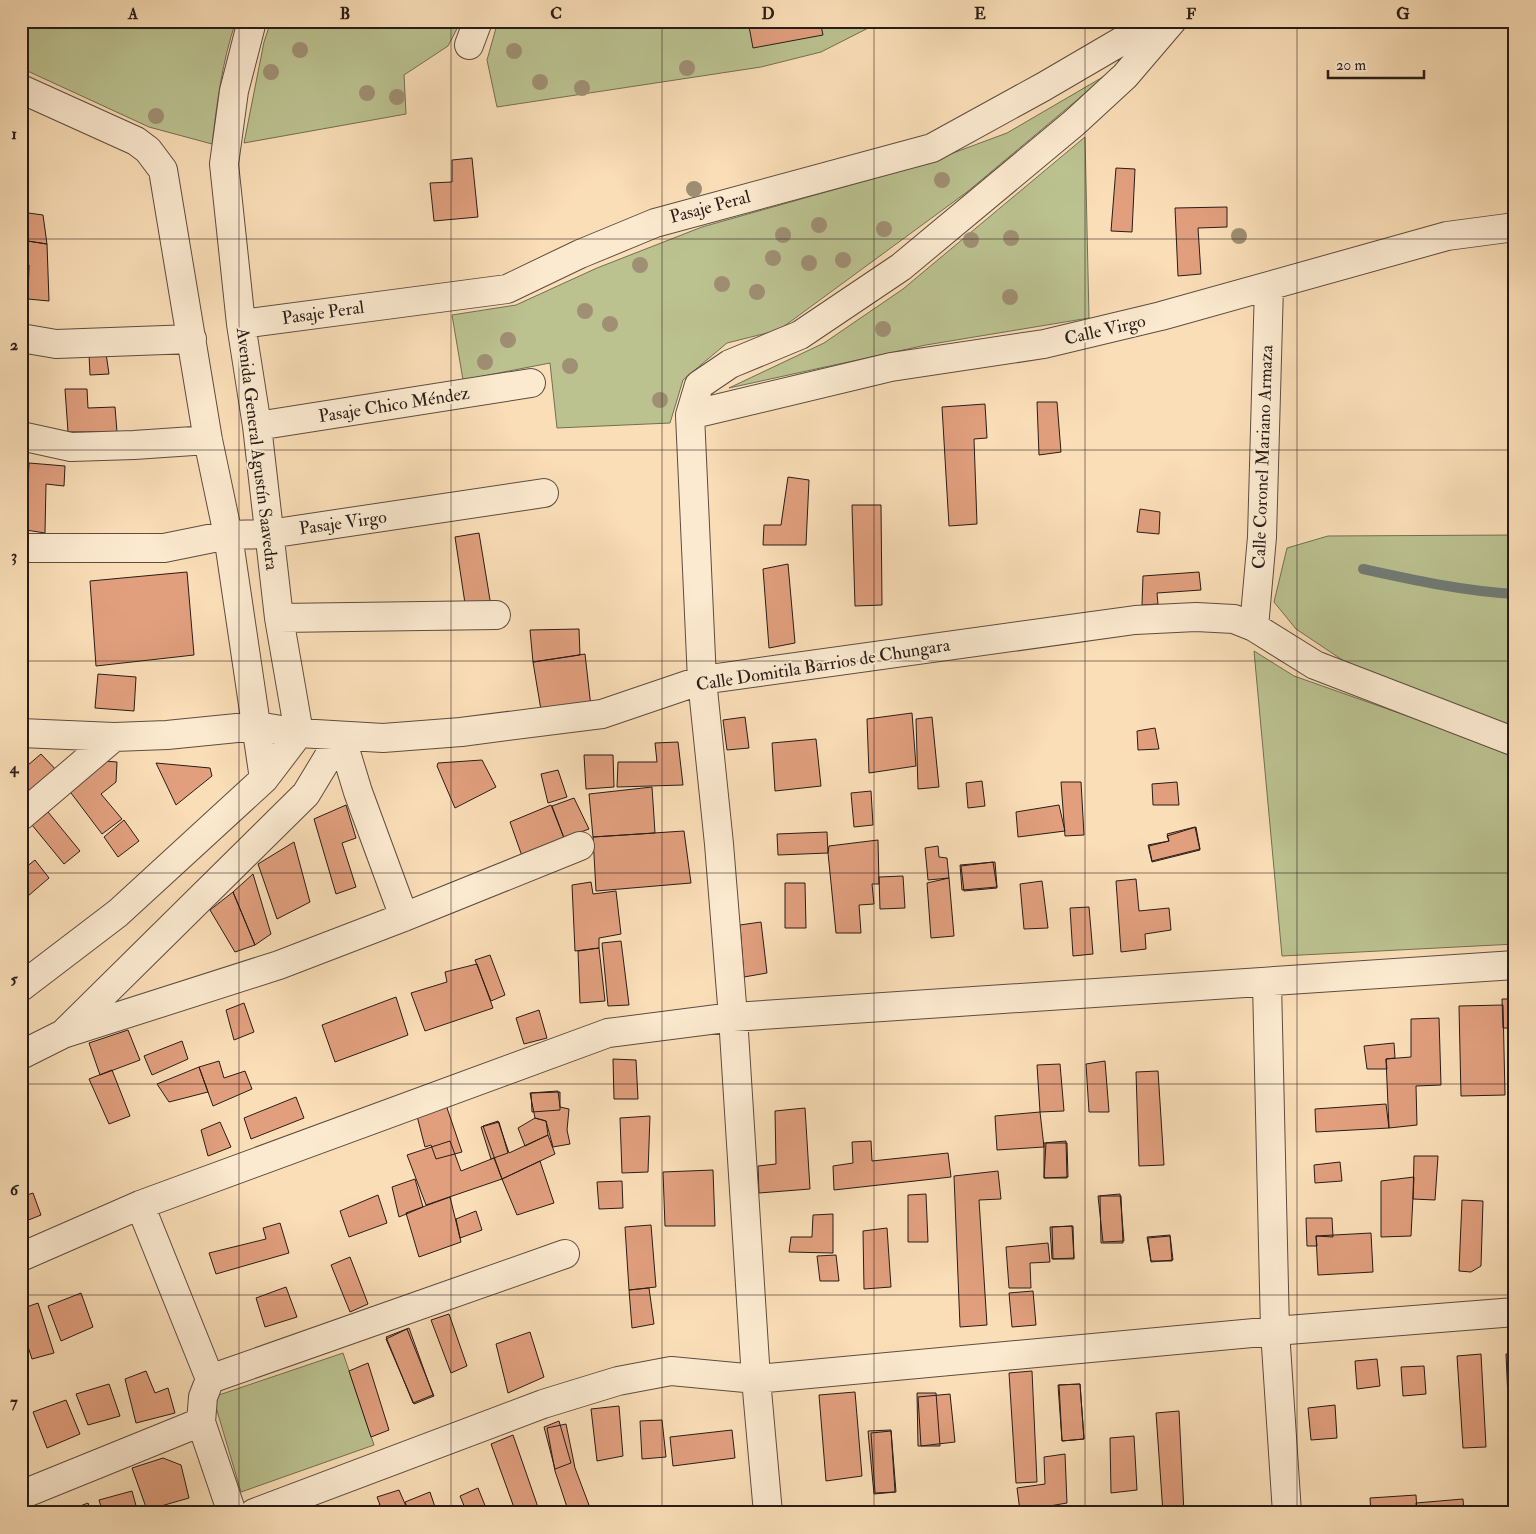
<svg xmlns="http://www.w3.org/2000/svg" width="1536" height="1534" viewBox="0 0 1536 1534" font-family="'IM FELL Double Pica',serif">
<style>
.green{fill:#bbc290;stroke:#726f54}
.lines{fill:none;stroke-linecap:round;stroke-linejoin:round}
.stream{stroke:#707b75;stroke-width:10}
.building{fill:#e19f7e;stroke:#291c18}
.minor-casing{stroke:#5d4c40;stroke-width:30}
.minor{stroke:#fcead0;stroke-width:28}
.tree{fill:#9f8f73}
.grid{fill:none;stroke:#291c18;stroke-width:1;stroke-opacity:0.55}
.labels{text-anchor:middle;dominant-baseline:central;stroke-width:4;stroke-linejoin:round;paint-order:stroke}
.street-label{font-size:18px;fill:#291c18;stroke:#fcead0}
.neatline{fill:none;stroke:#291c18;stroke-width:2}
.grid-label{font-size:16px;text-anchor:middle;font-weight:bold;fill:#291c18}
</style>
<rect width="100%" height="100%" fill="#fadeb7"/>
<filter id="stains"><feTurbulence type="fractalNoise" baseFrequency=".004" numOctaves="4"/><feColorMatrix values="0 0 0 0 .2 0 0 0 0 .09 0 0 0 0 .02 0 0 0 .5 -.17"/></filter>
<radialGradient id="worn" r=".72"><stop offset=".6" stop-color="#630" stop-opacity="0"/><stop offset="1" stop-color="#630" stop-opacity=".3"/></radialGradient>
<path class="green" d="M21 21H236C222 61 217 103 212 144L149 127 21 68Z
M271 21H461L448 46 404 75 406 114 244 143 264 42Z
M498 21H882L821 52 761 67 497 107 487 60Z
M1108 74 967 192 779 330 727 343 683 380 670 423 557 428 550 363 463 380 452 315 516 305 597 268 702 227 918 166 1007 133Z
M1085 137 1089 318 926 345 729 388 824 343 903 289Z
M1515 535V729L1350 665 1296 629 1274 602 1287 548 1328 536Z
M1254 651 1294 676 1515 754V944L1282 956Z
M343 1353 374 1445 241 1492 213 1397Z"/>
<g class="lines">
<path class="stream" d="M1363 569C1413 580 1463 591 1515 594"/>
</g>
<path class="building" d="M748 21H820L823 35 753 48Z
M472 158 478 217 434 221 430 183 452 182V160Z
M1116 168 1135 169 1132 232 1111 231Z
M1227 207V227L1198 228 1201 274 1178 276 1175 208Z
M21 212 43 215 47 244 21 240Z
M21 240 47 244 49 301 28 299 29 265 21 264Z
M106 353 109 374 90 375 89 354Z
M65 389H87L88 408 115 407 117 432H68Z
M1037 402H1057L1061 452 1039 455Z
M985 404 987 438 974 439 977 524 949 526 942 407Z
M21 446H28L26 473H21Z
M29 463 65 466 64 486 46 484 45 533 26 530Z
M788 477 809 480 806 545H763L764 525H781Z
M852 505H881L882 605 855 606Z
M1140 509 1160 512 1159 534 1137 532Z
M479 533 491 606 466 610 455 537Z
M788 564 795 643 769 648 763 569Z
M187 572 194 655 96 666 90 581Z
M1199 572 1201 590 1157 593 1158 604 1142 605 1143 576Z
M579 629 580 655 533 662 530 630Z
M585 654 591 707 542 716 533 662Z
M98 674 136 677 134 711 95 708Z
M912 713 916 766 869 773 867 719Z
M745 717 749 748 727 750 723 720Z
M932 717 939 787 918 789 916 719Z
M1155 728 1159 749 1138 750 1137 731Z
M816 739 821 786 775 791 772 743Z
M678 742 683 785 617 787 618 762H657L655 743Z
M41 754 60 774 21 807V771Z
M584 755H613L614 787 586 789Z
M482 760 496 787 455 808 437 766 438 763Z
M104 761 117 762 116 782 101 794 122 819 102 834 68 789Z
M156 763 210 768 212 776 176 805Z
M558 770 567 797 548 803 541 774Z
M982 781 985 806 968 808 966 783Z
M1061 782H1081L1084 835 1065 836Z
M1177 782 1179 805H1153L1152 784Z
M652 787 655 833 593 837 589 794Z
M871 791 873 825 854 827 851 793Z
M574 798 589 829 564 838 552 806Z
M346 805 356 838 342 843 356 887 336 894 314 819Z
M551 805 564 838 522 856 510 822Z
M1059 805 1065 831 1018 837 1016 812Z
M48 812 80 851 64 864 32 825Z
M124 820 139 841 118 857 104 837Z
M1195 827 1200 850 1152 862 1148 845 1169 841 1167 834Z
M1196 827 1200 849 1152 861 1149 846 1169 841 1167 836Z
M684 831 691 883 596 891 593 837Z
M827 832 828 853 778 855 777 834Z
M878 840 879 884H872L874 904 859 905 861 933H836L828 853 829 846Z
M294 842 310 902 277 919 258 864Z
M938 846 939 857 947 858 949 878 928 880 925 848Z
M35 860 49 878 28 896 21 888V871Z
M993 862 997 888 964 891 961 866Z
M995 862 997 887 962 890 960 865Z
M253 874 271 934 255 945 233 892Z
M903 876 905 908 880 909 879 877Z
M949 878 954 936 931 938 927 883Z
M1136 879 1139 911 1169 908 1171 930 1145 934 1146 949 1121 952 1116 881Z
M1042 881 1048 928 1024 929 1020 884Z
M591 882 593 894 616 891 621 934 599 938V948L575 951 572 885Z
M785 883H805L806 928H785Z
M233 892 255 945 235 952 210 910Z
M1089 907 1093 954 1073 956 1070 908Z
M761 922 767 973 744 977 740 925Z
M621 941 629 1005 608 1006 602 943Z
M599 948 605 1001 580 1003 578 951Z
M490 955 505 995 491 1001 475 960Z
M477 964 493 1008 425 1031 411 993 447 982 445 972Z
M396 997 408 1035 335 1062 322 1025Z
M1502 999H1515V1028H1503Z
M244 1003 254 1032 234 1040 226 1010Z
M1503 1005 1505 1095 1461 1096 1459 1006Z
M539 1010 547 1038 524 1044 516 1018Z
M1439 1018 1441 1085 1416 1086 1417 1125 1389 1128 1386 1059 1411 1057V1019Z
M128 1030 140 1060 100 1075 89 1043Z
M182 1041 188 1059 152 1075 144 1056Z
M1394 1043 1395 1058 1386 1059 1387 1069H1367L1364 1046Z
M613 1059 636 1060 638 1099H614Z
M219 1061 224 1078 245 1071 252 1089 213 1106 199 1067Z
M1105 1061 1109 1112H1089L1086 1064Z
M1060 1064 1064 1111 1040 1112 1037 1065Z
M199 1067 208 1092 169 1102 157 1084Z
M112 1070 130 1116 109 1124 89 1079Z
M1158 1071 1164 1165 1139 1166 1136 1072Z
M558 1091 560 1107 569 1109 567 1130 570 1144 553 1147 546 1121 535 1118 530 1093Z
M560 1092V1110L532 1112 531 1093Z
M296 1097 304 1118 251 1139 244 1118Z
M1386 1104 1389 1128 1316 1132 1315 1109Z
M446 1105 462 1152 436 1159 431 1145 425 1147 417 1116Z
M805 1108 810 1189 759 1193 758 1166 776 1164 775 1111Z
M1040 1112 1044 1147 997 1150 995 1116Z
M650 1116 648 1172 622 1173 620 1118Z
M535 1118 546 1121 548 1135 525 1146 518 1128Z
M498 1121 509 1153 548 1135 555 1154 502 1179 483 1126Z
M220 1122 231 1147 208 1156 201 1130Z
M499 1122 508 1153 491 1159 481 1127Z
M450 1141 461 1171 494 1158 502 1179 426 1205 407 1155Z
M871 1141 872 1161 948 1153 951 1177 834 1190 833 1166 853 1163 852 1142Z
M1066 1141 1067 1178H1044V1143Z
M1046 1143H1067L1068 1177 1044 1178Z
M1414 1156H1438L1435 1200 1413 1199Z
M540 1161 554 1203 517 1215 502 1179Z
M1340 1162 1342 1181 1315 1183 1314 1165Z
M713 1170 715 1226H665L663 1172Z
M998 1171 1001 1199 979 1200 987 1325 960 1327 954 1176Z
M1414 1177 1411 1236 1381 1237V1181Z
M415 1179 423 1207 399 1217 392 1187Z
M622 1181 623 1208 599 1209 597 1182Z
M33 1193 41 1215 21 1223V1197Z
M926 1194 928 1242H908V1195Z
M1120 1194 1124 1241 1103 1242 1098 1196Z
M378 1195 387 1223 349 1237 340 1211Z
M1100 1196H1121L1123 1243H1101Z
M450 1197 461 1242 419 1257 406 1213Z
M1462 1200 1483 1201 1481 1266 1471 1272 1459 1271Z
M476 1211 482 1230 460 1238 456 1219Z
M833 1214V1253L789 1252 791 1237H812L813 1215Z
M1509 1215H1515V1264H1508Z
M1306 1218H1332L1333 1237 1316 1236 1317 1246H1307Z
M280 1223 289 1253 216 1274 209 1253 266 1239 263 1228Z
M651 1225 656 1287 629 1290 625 1227Z
M1072 1226 1074 1258 1052 1259 1050 1227Z
M1073 1226 1074 1259H1053L1052 1227Z
M887 1228 891 1287 864 1289 863 1231Z
M1371 1233 1373 1272 1318 1275 1316 1236Z
M1170 1235 1173 1260 1151 1262 1147 1237Z
M1170 1236 1172 1261H1151L1148 1238Z
M1048 1243 1050 1262 1030 1263 1031 1288H1009L1006 1247Z
M836 1255 839 1281H820L817 1256Z
M350 1257 368 1304 350 1312 331 1265Z
M286 1287 297 1317 265 1327 256 1298Z
M649 1288 654 1324 632 1328 629 1290Z
M1033 1291 1036 1325 1012 1327 1009 1293Z
M81 1293 93 1327 61 1341 48 1306Z
M38 1303 54 1353 32 1359 21 1325V1309Z
M449 1314 467 1366 451 1373 431 1320Z
M409 1328 433 1395 413 1403 386 1337Z
M407 1329 434 1396 414 1404 386 1339Z
M530 1332 544 1377 508 1393 496 1344Z
M1515 1353V1442H1510L1506 1354Z
M1481 1354 1486 1447 1463 1448 1457 1356Z
M1377 1359 1380 1386 1357 1389 1355 1361Z
M368 1363 389 1430 371 1437 349 1371Z
M1424 1366 1426 1394 1403 1396 1401 1367Z
M146 1371 155 1393 168 1388 175 1413 136 1423 125 1379Z
M1032 1371 1037 1482 1016 1483 1009 1373Z
M109 1384 120 1416 88 1425 76 1394Z
M1080 1384 1084 1439 1062 1441 1059 1385Z
M1080 1384 1084 1439 1062 1441 1058 1385Z
M855 1392 862 1476 826 1481 819 1395Z
M917 1393H936L940 1446H918Z
M950 1394 955 1442 921 1446 918 1397Z
M66 1400 80 1434 47 1448 33 1412Z
M1335 1405 1337 1438 1311 1440 1308 1408Z
M619 1406 623 1456 597 1461 591 1409Z
M1179 1411 1184 1513H1163L1156 1413Z
M662 1420 666 1457 642 1459 640 1421Z
M559 1421 571 1463 555 1469 544 1427Z
M566 1424 575 1468 592 1513H569L555 1471 547 1428Z
M732 1430 735 1458 673 1466 670 1437Z
M891 1430 896 1492 874 1494 868 1431Z
M891 1431 895 1492 875 1493 871 1433Z
M513 1435 540 1513H516L491 1444Z
M1134 1436 1137 1490 1111 1493 1110 1438Z
M1065 1454 1067 1503 1020 1511 1017 1488 1045 1484 1044 1457Z
M163 1458 181 1465 189 1498 147 1510 132 1468Z
M478 1488 488 1513H467L460 1496Z
M399 1490 409 1513H375L372 1507 380 1505 377 1497Z
M132 1491 138 1513H103L99 1500Z
M430 1492 437 1513H409L405 1502Z
M1416 1495 1417 1513H1371L1370 1498Z
M1463 1499 1464 1513H1417L1416 1503Z
M88 1503 92 1513H62Z
M875 1506V1513H829L830 1510Z"/>
<g class="lines">
<g class="minor-casing">
<path id="minor" d="M469 45 478 21
M21 89 136 141 148 150 163 170 208 440 228 535 264 779
M241 324 507 289 580 254 655 223 932 148 1043 87 1156 21
M21 338 56 344 192 339
M690 415 891 367 1044 344 1161 316 1447 236 1515 227
M257 426 531 383
M21 436 71 447 134 445 208 440
M21 548H164L228 535 269 534 544 493
M279 618 496 615
M1254 627 1262 537 1269 286
M21 733 114 737 167 735 257 726 299 733 383 738 461 732 602 714 702 680 1135 620 1196 617 1234 619 1254 627 1315 665 1515 742
M341 736 358 792 404 917
M21 816 114 737
M1267 983 1275 1331 1287 1513
M21 987 118 913 264 779 299 733 279 618 257 426 241 324 224 164 234 91 252 21
M63 1034 279 965 404 917 580 846
M21 1055 63 1034 306 794 341 736
M140 1205 210 1379
M21 1257 140 1205 608 1033 733 1017 1515 965
M201 1422 232 1513
M21 1495 201 1422 203 1397 210 1379 565 1254
M254 1513 543 1404 618 1381 671 1371 756 1379 1275 1331 1515 1312
M768 1513 756 1379 733 1017 719 844 702 680 690 415 699 385 730 364 800 335 901 267 1074 123 1125 76 1172 21"/>
</g>
<use href="#minor" class="minor"/>
</g>
<g class="tree">
<circle cx="300" cy="50" r="8"/>
<circle cx="514" cy="51" r="8"/>
<circle cx="687" cy="68" r="8"/>
<circle cx="271" cy="72" r="8"/>
<circle cx="540" cy="82" r="8"/>
<circle cx="582" cy="88" r="8"/>
<circle cx="367" cy="93" r="8"/>
<circle cx="397" cy="97" r="8"/>
<circle cx="156" cy="116" r="8"/>
<circle cx="942" cy="180" r="8"/>
<circle cx="694" cy="189" r="8"/>
<circle cx="819" cy="225" r="8"/>
<circle cx="884" cy="229" r="8"/>
<circle cx="783" cy="235" r="8"/>
<circle cx="1239" cy="236" r="8"/>
<circle cx="1011" cy="238" r="8"/>
<circle cx="971" cy="240" r="8"/>
<circle cx="773" cy="258" r="8"/>
<circle cx="843" cy="260" r="8"/>
<circle cx="809" cy="263" r="8"/>
<circle cx="640" cy="265" r="8"/>
<circle cx="722" cy="284" r="8"/>
<circle cx="757" cy="292" r="8"/>
<circle cx="1010" cy="297" r="8"/>
<circle cx="585" cy="311" r="8"/>
<circle cx="610" cy="324" r="8"/>
<circle cx="883" cy="329" r="8"/>
<circle cx="508" cy="340" r="8"/>
<circle cx="485" cy="362" r="8"/>
<circle cx="570" cy="366" r="8"/>
<circle cx="660" cy="400" r="8"/>
</g>
<path class="grid" d="M239 21V1513M451 21V1513M662 21V1513M874 21V1513M1085 21V1513M1297 21V1513M21 239H1515M21 450H1515M21 661H1515M21 873H1515M21 1084H1515M21 1295H1515"/>
<g class="labels">
<g class="street-label">
<text transform="translate(710 207) rotate(-15)">Pasaje Peral</text>
<text transform="translate(323 313) rotate(-8)">Pasaje Peral</text>
<text transform="translate(1105 330) rotate(-13)">Calle Virgo</text>
<text transform="translate(394 405) rotate(-9)">Pasaje Chico Méndez</text>
<text transform="translate(257 449) rotate(83)">Avenida General Agustín Saavedra</text>
<text transform="translate(1263 457) rotate(-88)">Calle Coronel Mariano Armaza</text>
<text transform="translate(343 523) rotate(-8)">Pasaje Virgo</text>
<text transform="translate(823 665) rotate(-9)">Calle Domitila Barrios de Chungara</text>
</g>
</g>
<rect width="1536" height="1534" fill="none" stroke="#fadeb7" stroke-width="55"/>
<path d="M1328 70v8h96v-8" fill="none" stroke="#291c18" stroke-width="2.5"/>
<text x="1336" y="70" font-size="15" fill="#291c18" stroke="#fcead0" stroke-width="4" paint-order="stroke">20 m</text>
<rect x="28" y="28" width="1480" height="1478" class="neatline"/>
<g class="grid-label">
<text x="133" y="19">A</text>
<text x="345" y="19">B</text>
<text x="556" y="19">C</text>
<text x="768" y="19">D</text>
<text x="980" y="19">E</text>
<text x="1191" y="19">F</text>
<text x="1403" y="19">G</text>
<text x="14" y="139">1</text>
<text x="14" y="350">2</text>
<text x="14" y="561">3</text>
<text x="14" y="773">4</text>
<text x="14" y="984">5</text>
<text x="14" y="1195">6</text>
<text x="14" y="1407">7</text>
</g>
<rect width="100%" height="100%" filter="url(#stains)"/>
<rect width="100%" height="100%" fill="url(#worn)"/>
</svg>
